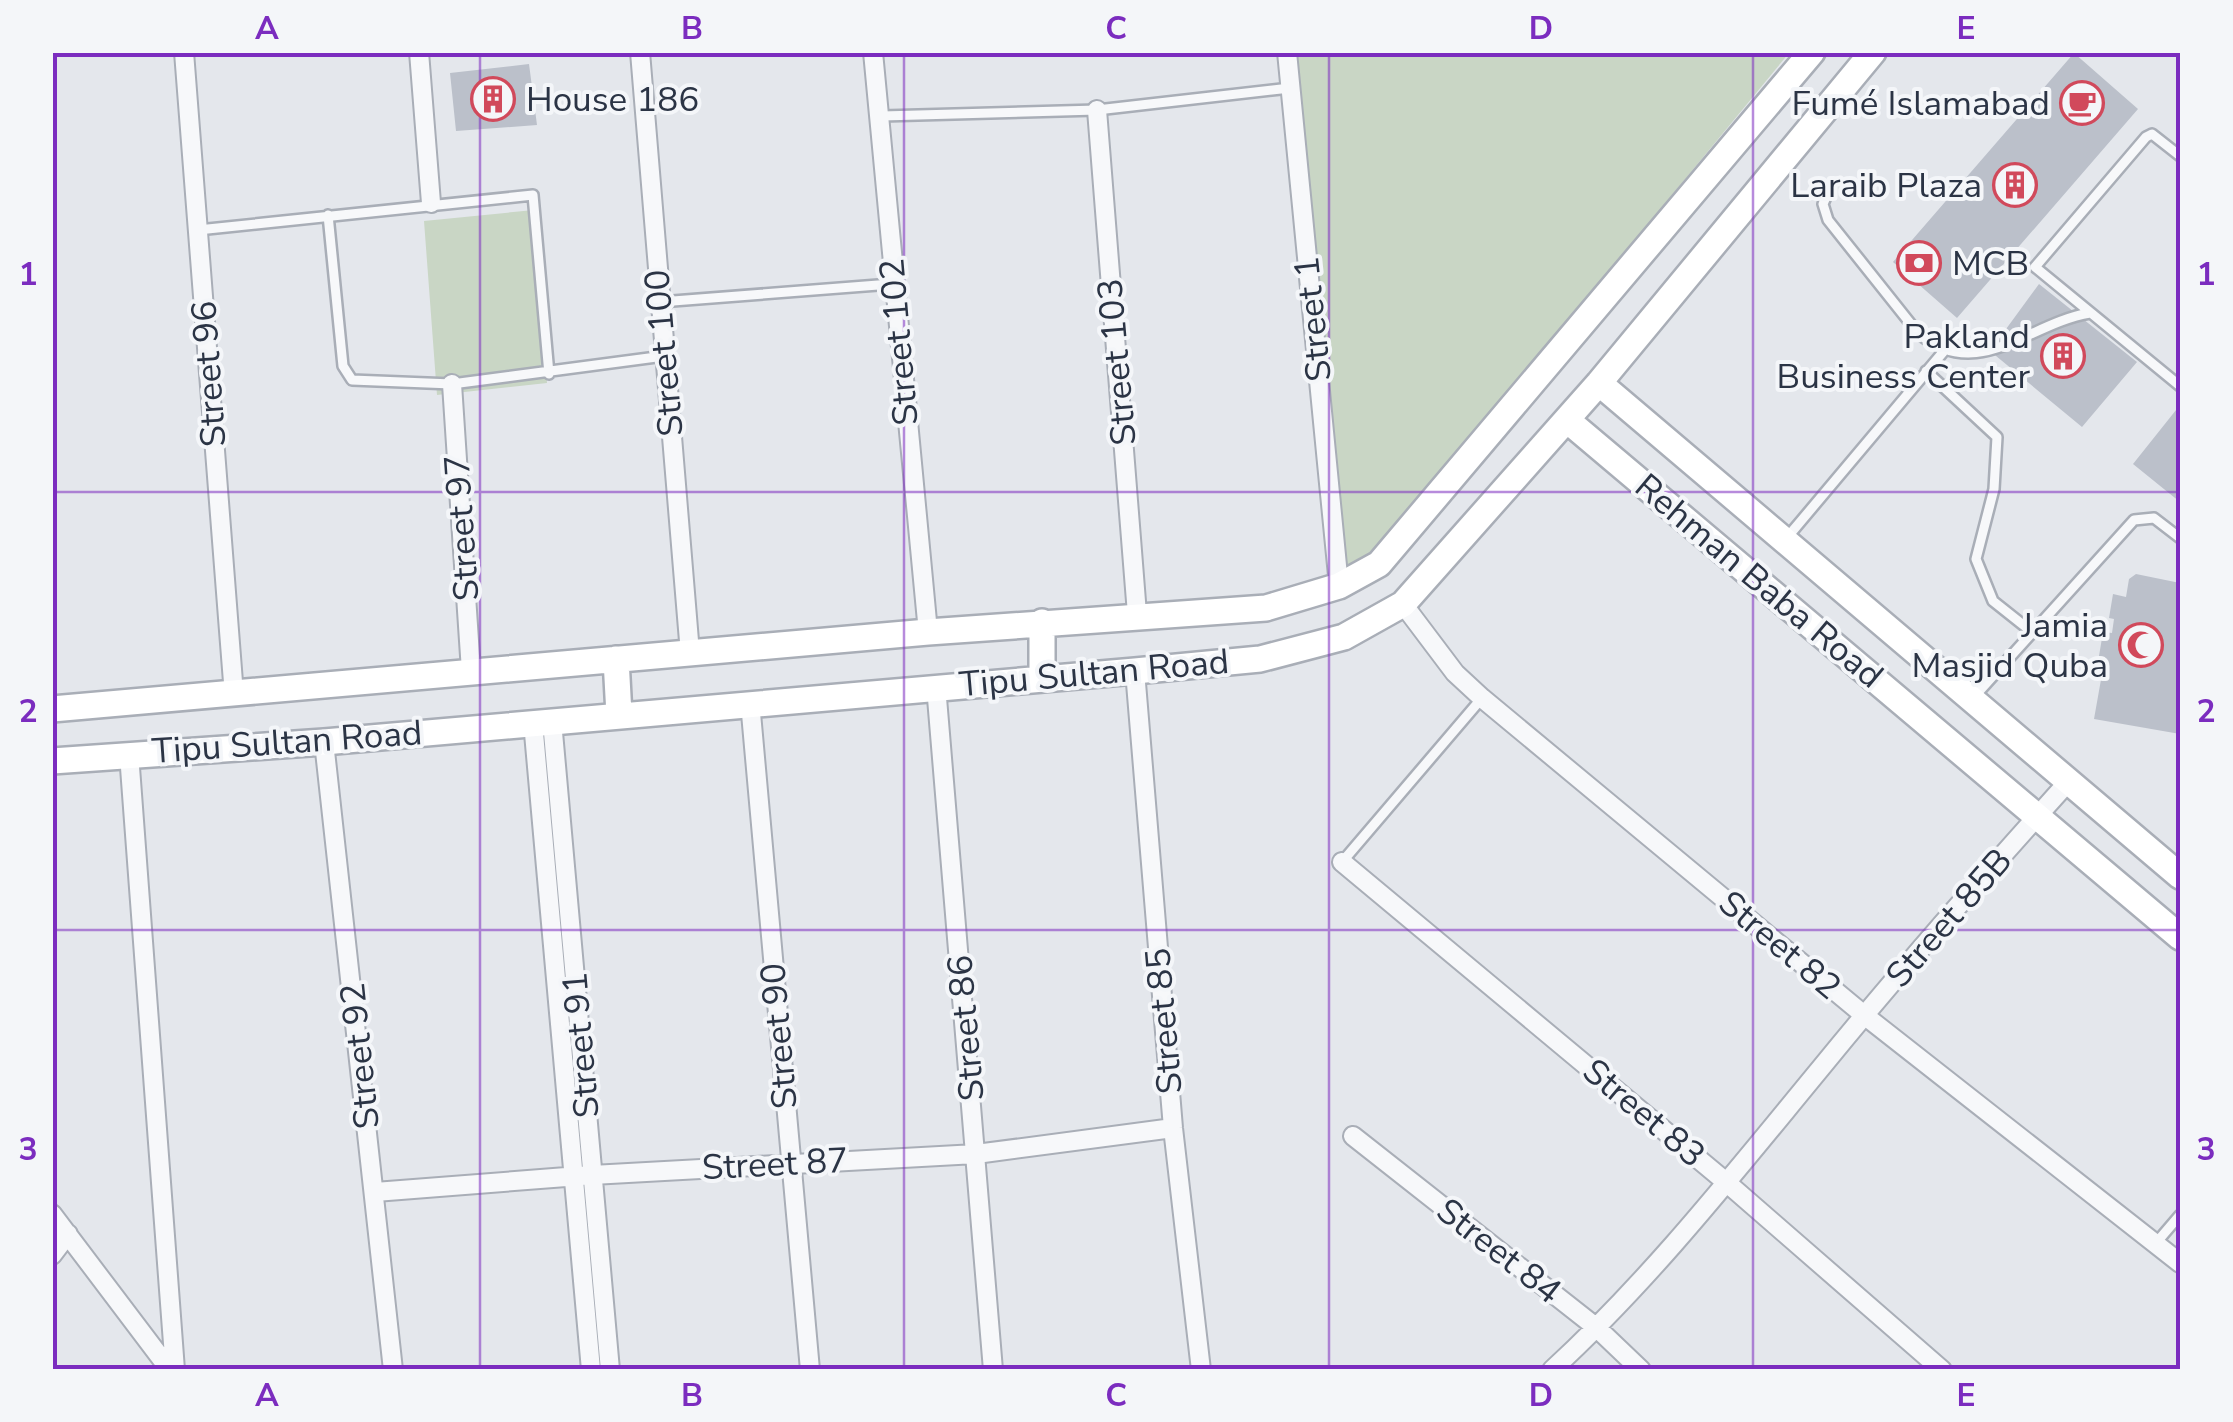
<svg xmlns="http://www.w3.org/2000/svg" width="2233" height="1422" viewBox="0 0 2233 1422" font-family="'Nunito Sans',sans-serif">
<style>
.green{fill:#c9d6c5}
.building{fill:#bbc0ca}
.lines{fill:none;stroke-linecap:round;stroke-linejoin:round}
.lane-casing{stroke:#a9aeb7;stroke-width:14}
.street-casing{stroke:#a9aeb7;stroke-width:22}
.secondary-casing{stroke:#a9aeb7;stroke-width:30}
.lane{stroke:#f7f8fa;stroke-width:9}
.street{stroke:#f7f8fa;stroke-width:18}
.secondary{stroke:#fff;stroke-width:25}
.grid{fill:none;stroke:#7b2cbf;stroke-width:2.5;stroke-opacity:0.55}
.labels{text-anchor:middle;dominant-baseline:central;stroke-width:8;stroke-linejoin:round;paint-order:stroke}
.poi-label{font-size:35px;fill:#2b3445;stroke:#f4f6f9;text-anchor:end}
.street-label{font-size:35px;fill:#2b3445;stroke:#f4f6f9}
.neatline{fill:none;stroke:#7b2cbf;stroke-width:4}
.grid-label{font-size:32px;text-anchor:middle;font-weight:bold;fill:#7b2cbf}
</style>
<rect width="100%" height="100%" fill="#e4e7ec"/>
<path class="green" d="M1294 53H1789L1376 554 1346 575Z
M534 210 547 383 437 395 424 221Z"/>
<path class="building" d="M2074 53 2138 109 1957 318 1893 262Z
M529 64 537 125 456 131 450 73Z
M2039 284 2137 362 2082 427 1990 351Z
M2180 405V502L2133 464Z
M2136 574 2180 583V734L2094 719 2105 657 2099 656 2103 632 2112 633 2114 619 2109 618 2113 594 2126 597 2129 579Z"/>
<g class="lines">
<g class="lane-casing">
<path id="lane" d="M882 116 1097 110 1290 88
M2180 156 2152 134 2146 137 2035 267 2180 386
M1830 188 1823 204 1828 220 1918 333C1978 384 2028 323 2090 313
M328 215 343 366 352 380 452 384 664 356
M198 230 533 195 549 374
M660 302 891 284
M1926 371 1997 437 1994 489 1976 559 1993 601 2032 632
M1785 540 1944 351
M1974 697 2134 520 2154 518 2180 538
M1342 862 1482 698
M2156 1243 2180 1215"/>
</g>
<g class="street-casing">
<path id="street" d="M184 52 234 695
M419 52 431 203
M640 52 690 653
M873 52 928 632
M1287 52 1339 586
M1097 110 1137 614
M452 384 471 671
M1403 604 1455 673 1482 698 1864 1015 2180 1263
M1135 671 1173 1128 1201 1370
M936 686 993 1370
M750 702 810 1370
M552 721 610 1370
M533 722 591 1370
M324 742 393 1370
M129 754 175 1370
M1342 862 1726 1182 1942 1370
M1353 1136 1597 1328 1641 1370
M375 1192 592 1175 976 1154 1173 1128
M52 1214 170 1370
M52 1255 68 1234
M1552 1370C1651 1279 1735 1172 1820 1069 1900 971 1984 875 2069 781"/>
</g>
<g class="secondary-casing">
<path id="secondary" d="M1599 383 2180 876
M1567 420 2180 937
M1042 622V678
M616 659 619 715
M52 709 928 632 1266 608 1339 586 1379 564 1812 52
M52 761 324 742 1135 671 1260 659 1344 637 1403 604 1599 383 1873 52"/>
</g>
<use href="#lane" class="lane"/>
<use href="#street" class="street"/>
<use href="#secondary" class="secondary"/>
</g>
<path class="grid" d="M480 52V1370M904 52V1370M1329 52V1370M1753 52V1370M52 492H2180M52 930H2180"/>
<defs>
<g id="building-ring" transform="scale(2.25)"><circle r="9.5" fill="#f4f6f9" stroke="#d1495b" stroke-width="1.5"/><path d="M-4-6H4V6H1V3H-1V6H-4ZM-2.5-4.3h1.7v1.8h-1.7ZM.8-4.3h1.7v1.8H.8ZM-2.5-1h1.7V.8h-1.7ZM.8-1h1.7V.8H.8Z" fill="#d1495b"/></g>
<g id="cafe-ring" transform="scale(2.25)"><circle r="9.5" fill="#f4f6f9" stroke="#d1495b" stroke-width="1.5"/><path d="M-5.5-4.5H6V0H3Q3 3.5 0 3.5H-2.5Q-5.5 3.5-5.5 0ZM3-3.2v2h1.7v-2ZM-6 4.5H4V6H-6Z" fill="#d1495b"/></g>
<g id="bank-ring" transform="scale(2.25)"><circle r="9.5" fill="#f4f6f9" stroke="#d1495b" stroke-width="1.5"/><path d="M-6-4H6V4H-6ZM0-2.3a2.3 2.3 0 1 0 0 4.6a2.3 2.3 0 1 0 0-4.6Z" fill="#d1495b"/></g>
<g id="mosque-ring" transform="scale(2.25)"><circle r="9.5" fill="#f4f6f9" stroke="#d1495b" stroke-width="1.5"/><path d="M3.5-4.9A6 6 0 1 0 3.5 4.9A5 5 0 1 1 3.5-4.9Z" fill="#d1495b"/></g>
</defs>
<g fill-rule="evenodd">
<use href="#building-ring" x="493" y="99"/>
<use href="#cafe-ring" x="2082" y="103"/>
<use href="#building-ring" x="2015" y="185"/>
<use href="#bank-ring" x="1919" y="263"/>
<use href="#building-ring" x="2063" y="356"/>
<use href="#mosque-ring" x="2141" y="645"/>
</g>
<g class="labels">
<g class="poi-label">
<text x="526" y="99" text-anchor="start">House 186</text>
<text x="2050" y="103">Fumé Islamabad</text>
<text x="1982" y="185">Laraib Plaza</text>
<text x="1952" y="263" text-anchor="start">MCB</text>
<text x="2030" y="336">Pakland<tspan x="2030" dy="40">Business Center</tspan></text>
<text x="2108" y="625">Jamia<tspan x="2108" dy="40">Masjid Quba</tspan></text>
</g>
<g class="street-label">
<text transform="translate(1313 319) rotate(-96)">Street 1</text>
<text transform="translate(899 342) rotate(-95)">Street 102</text>
<text transform="translate(664 353) rotate(-95)">Street 100</text>
<text transform="translate(1117 362) rotate(-95)">Street 103</text>
<text transform="translate(209 374) rotate(-94)">Street 96</text>
<text transform="translate(462 528) rotate(-94)">Street 97</text>
<text transform="translate(1759 581) rotate(40)">Rehman Baba Road</text>
<text transform="translate(1094 673) rotate(-5)">Tipu Sultan Road</text>
<text transform="translate(287 742) rotate(-4)">Tipu Sultan Road</text>
<text transform="translate(1949 918) rotate(-49)">Street 85B</text>
<text transform="translate(1780 945) rotate(40)">Street 82</text>
<text transform="translate(1164 1021) rotate(-95)">Street 85</text>
<text transform="translate(966 1028) rotate(-95)">Street 86</text>
<text transform="translate(779 1036) rotate(-95)">Street 90</text>
<text transform="translate(581 1045) rotate(-95)">Street 91</text>
<text transform="translate(360 1056) rotate(-96)">Street 92</text>
<text transform="translate(1644 1113) rotate(40)">Street 83</text>
<text transform="translate(775 1164) rotate(-3)">Street 87</text>
<text transform="translate(1499 1251) rotate(38)">Street 84</text>
</g>
</g>
<rect width="2233" height="1422" fill="none" stroke="#f4f6f9" stroke-width="110"/>
<rect x="55" y="55" width="2123" height="1312" class="neatline"/>
<g class="grid-label">
<text x="267" y="39">A</text>
<text x="692" y="39">B</text>
<text x="1116" y="39">C</text>
<text x="1541" y="39">D</text>
<text x="1966" y="39">E</text>
<text x="28" y="285">1</text>
<text x="2206" y="285">1</text>
<text x="28" y="722">2</text>
<text x="2206" y="722">2</text>
<text x="28" y="1160">3</text>
<text x="2206" y="1160">3</text>
<text x="267" y="1406">A</text>
<text x="692" y="1406">B</text>
<text x="1116" y="1406">C</text>
<text x="1541" y="1406">D</text>
<text x="1966" y="1406">E</text>
</g>
</svg>
